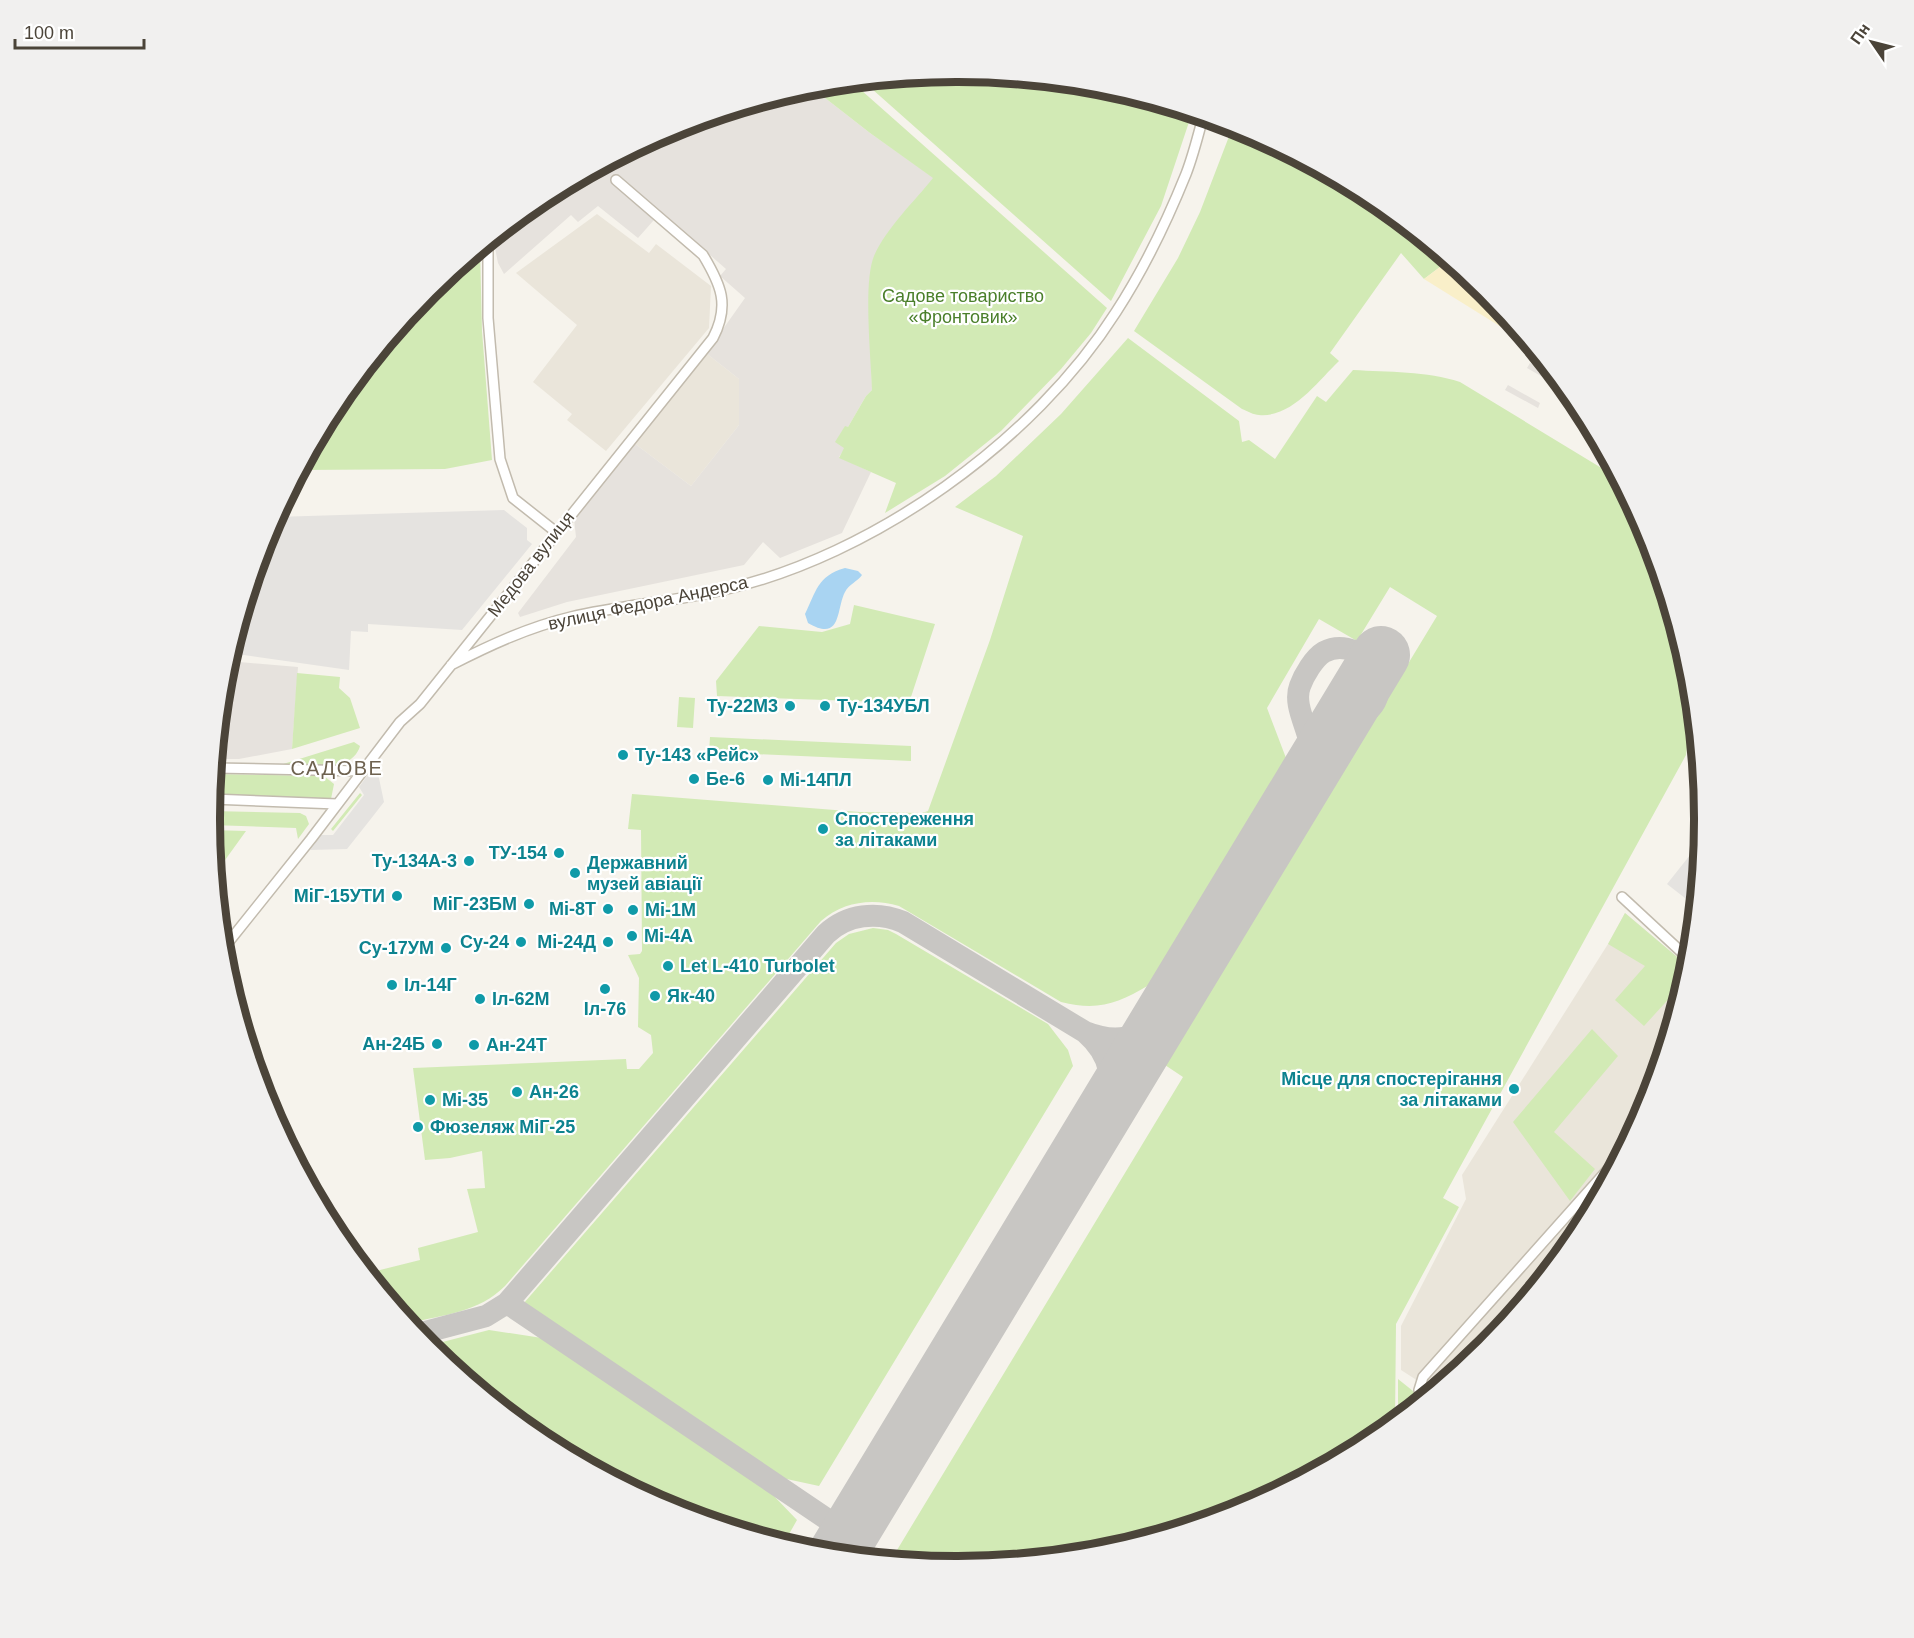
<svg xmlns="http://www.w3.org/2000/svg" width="1914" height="1638" viewBox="0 0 1914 1638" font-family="Arial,sans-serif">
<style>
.residential{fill:#eae5da}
.industrial{fill:#e6e2dd}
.green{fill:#d2eab5}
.sand{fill:#f9efc9}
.parking{fill:#e5e3e0}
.water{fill:#a9d4f2}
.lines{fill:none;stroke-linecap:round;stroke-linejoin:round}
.taxiway{stroke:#c8c6c3;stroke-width:22}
.runway{stroke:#c8c6c3;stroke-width:58}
.street-casing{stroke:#c2bbae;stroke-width:12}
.street{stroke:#fff;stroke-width:9}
.culture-dot{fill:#0f9aa8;stroke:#fff;stroke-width:2}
.labels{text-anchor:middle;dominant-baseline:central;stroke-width:4.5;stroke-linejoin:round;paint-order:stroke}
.park-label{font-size:18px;fill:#4a7f2a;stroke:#fff}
.street-label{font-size:18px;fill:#4b4439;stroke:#fff}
.culture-label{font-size:18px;font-weight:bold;fill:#0d838f;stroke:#fff;text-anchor:start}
.neighbourhood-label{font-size:20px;letter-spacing:1.5px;fill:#6e6250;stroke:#fff}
.rim{fill:none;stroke:#4b4439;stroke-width:8}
</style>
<rect width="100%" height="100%" fill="#f6f3ec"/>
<path class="residential" d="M597 214 649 253 656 244 711 286 709 328 606 451 567 420 572 414 533 382 577 325 516 273Z
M706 353 739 379V425L691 486 634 443Z
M1625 913 1689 967 1647 1105 1578 1234 1485 1347 1427 1395 1415 1379 1401 1370V1326L1466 1199 1462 1175 1608 944Z"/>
<path class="industrial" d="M811 87 870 133 934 178 890 232 873 260 869 284 872 390 866 396 848 427 845 448 839 457 871 472 842 533 780 558 763 542 744 565 567 602 520 617 518 613 576 537 574 519 634 443 691 486 739 425V379L706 353 745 298 720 276 726 269 661 212 638 238 598 206 578 222 571 215 504 274 498 263 493 238 542 198 671 129Z
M1530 363 1558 379 1567 391 1527 368Z
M1508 385 1540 403 1538 408 1505 390Z
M228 661 298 667 292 749 239 759H216L224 673Z"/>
<path class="green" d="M957 72 1103 86 1192 113 1161 206 1111 301 863 81Z
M852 82 1107 308 1091 333 1061 369 1001 431 945 476 885 513 896 483 839 458 844 448 835 442 845 426 848 427 866 396 872 390C871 358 863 282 874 256 887 227 914 202 933 178L870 133 811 87Z
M1233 126 1243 129 1372 198 1448 261 1424 279 1401 253 1330 353 1339 361C1318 381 1292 418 1259 415 1254 415 1247 411 1242 409L1134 331 1178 258 1200 212Z
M480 249 482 331 492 460 445 469 300 470 336 404 429 291Z
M1128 338 1239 421 1242 442 1249 440 1275 459 1317 396 1326 402 1353 370C1388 372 1427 371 1460 382L1618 478 1647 533 1690 674 1693 703 1686 755 1443 1198 1459 1207 1396 1324 1395 1421 1372 1440 1243 1509 1102 1552 957 1566 891 1560 1183 1077 1165 1065 1437 616 1390 587 1357 641 1319 619 1267 708 1286 758 1149 985C1117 1004 1098 1011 1061 1002L899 906C871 898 843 902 821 921L505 1286C479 1312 444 1315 409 1323L368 1273 420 1260 418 1248 478 1232 467 1189 485 1188 482 1151 450 1158 425 1160 413 1068 626 1059 627 1069H639L653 1053 651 1035 638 1027 639 978 628 955 640 954 642 951 641 830 628 829 632 794 860 812 922 813 928 811 990 640 1023 536 955 507 996 476 1061 414Z
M854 605 935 624 909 703 717 696 716 681 759 626 822 632 850 624Z
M297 673 340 677 339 688 350 698 360 728 292 749Z
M679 697 695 698 693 728 677 727Z
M710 737 911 746V761L709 752Z
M354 742 360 746C357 758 343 765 333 769L250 765H280Z
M214 774 324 776 334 784 331 799 212 794Z
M360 793 362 795 333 831 331 829Z
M211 811 300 813 306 816 309 824 298 839 296 828 211 825Z
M211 830 246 831 215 874Z
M1625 913 1689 967 1685 981 1644 1026 1615 1000 1645 966 1608 944Z
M873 928 888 930 896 934 1048 1024 1068 1050 1073 1066 819 1486 782 1478 524 1303 836 943 849 934Z
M1592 1029 1618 1056 1554 1132 1595 1169 1570 1201 1513 1122Z
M489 1330 542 1338 772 1494 797 1520 784 1543 671 1509 542 1440 427 1346Z
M1398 1379 1423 1399 1398 1419Z"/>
<path class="sand" d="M1448 261 1485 291 1530 345 1424 279Z"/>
<path class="parking" d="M504 510 527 528V540L532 544 462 630 368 624V632L351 631 349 670 230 653 267 533 275 517Z
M376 764 384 802 370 820 347 849 310 850 321 835H333L364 795 359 787Z
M1702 840 1697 893 1690 902 1667 884Z"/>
<path class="water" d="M845 568 858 571 862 575C857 582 849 584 845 592 836 609 842 643 808 623L805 614C816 592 817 576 845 568Z"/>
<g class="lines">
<path class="taxiway" d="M1302 785C1307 772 1312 758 1310 744 1307 726 1293 704 1300 686 1304 675 1314 658 1324 652 1354 636 1391 671 1375 702 1368 715 1354 718 1343 727 1338 730 1334 736 1330 740
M1085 1032C1112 1056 1116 1081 1102 1115
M507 1303 849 1534
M418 1334 486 1316 507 1303 826 934C847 914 877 911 903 922L1085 1032C1128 1049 1150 1032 1174 996"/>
<path class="runway" d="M837 1554 1381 655"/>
<g class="street-casing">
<path id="street" d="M488 242V318L500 459 513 498 556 532
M451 665C490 645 529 627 571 617 621 605 673 602 723 590 873 556 1034 441 1116 312 1144 269 1167 221 1186 174 1193 156 1198 136 1203 117
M215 768 362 771
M212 799 337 804
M1622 897 1690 960
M1693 912 1695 909
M223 949 311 839 400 722 420 704 713 338C730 305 721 285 703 255L616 180
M1426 1396 1419 1390 1423 1377 1619 1157"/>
</g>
<use href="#street" class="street"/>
</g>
<g class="culture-dot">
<circle cx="790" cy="706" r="6"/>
<circle cx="825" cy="706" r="6"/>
<circle cx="623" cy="755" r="6"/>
<circle cx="694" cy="779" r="6"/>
<circle cx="768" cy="780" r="6"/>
<circle cx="823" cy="829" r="6"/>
<circle cx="559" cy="853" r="6"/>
<circle cx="469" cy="861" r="6"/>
<circle cx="575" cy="873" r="6"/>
<circle cx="397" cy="896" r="6"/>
<circle cx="529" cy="904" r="6"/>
<circle cx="608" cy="909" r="6"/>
<circle cx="633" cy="910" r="6"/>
<circle cx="632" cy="936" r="6"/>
<circle cx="521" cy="942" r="6"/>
<circle cx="608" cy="942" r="6"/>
<circle cx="446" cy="948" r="6"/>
<circle cx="668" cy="966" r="6"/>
<circle cx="392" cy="985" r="6"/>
<circle cx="605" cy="989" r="6"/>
<circle cx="655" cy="996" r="6"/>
<circle cx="480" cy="999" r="6"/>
<circle cx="437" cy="1044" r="6"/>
<circle cx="474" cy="1045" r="6"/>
<circle cx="1514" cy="1089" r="6"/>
<circle cx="517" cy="1092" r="6"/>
<circle cx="430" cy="1100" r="6"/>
<circle cx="418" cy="1127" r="6"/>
</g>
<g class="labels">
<g class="park-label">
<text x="963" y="296">Садове товариство<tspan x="963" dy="21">«Фронтовик»</tspan></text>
</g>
<g class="street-label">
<text transform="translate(531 564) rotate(-52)">Медова вулиця</text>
<text transform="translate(648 603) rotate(-12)">вулиця Федора Андерса</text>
</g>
<g class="culture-label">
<text x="778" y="706" text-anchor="end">Ту-22М3</text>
<text x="837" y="706">Ту-134УБЛ</text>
<text x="635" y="755">Ту-143 «Рейс»</text>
<text x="706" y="779">Бе-6</text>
<text x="780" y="780">Мі-14ПЛ</text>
<text x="835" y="819">Спостереження<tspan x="835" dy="21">за літаками</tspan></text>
<text x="547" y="853" text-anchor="end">ТУ-154</text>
<text x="457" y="861" text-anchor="end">Ту-134А-3</text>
<text x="587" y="863">Державний<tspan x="587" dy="21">музей авіації</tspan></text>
<text x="385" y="896" text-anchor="end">МіГ-15УТИ</text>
<text x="517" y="904" text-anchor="end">МіГ-23БМ</text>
<text x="596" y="909" text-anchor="end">Мі-8Т</text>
<text x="645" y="910">Мі-1М</text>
<text x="644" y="936">Мі-4А</text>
<text x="509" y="942" text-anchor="end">Су-24</text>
<text x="596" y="942" text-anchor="end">Мі-24Д</text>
<text x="434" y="948" text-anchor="end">Су-17УМ</text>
<text x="680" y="966">Let L-410 Turbolet</text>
<text x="404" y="985">Іл-14Г</text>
<text x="667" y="996">Як-40</text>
<text x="492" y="999">Іл-62М</text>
<text x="605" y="1009" text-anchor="middle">Іл-76</text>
<text x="425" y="1044" text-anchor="end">Ан-24Б</text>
<text x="486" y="1045">Ан-24Т</text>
<text x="1502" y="1079" text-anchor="end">Місце для спостерігання<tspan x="1502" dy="21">за літаками</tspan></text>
<text x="529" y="1092">Ан-26</text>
<text x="442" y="1100">Мі-35</text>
<text x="430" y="1127">Фюзеляж МіГ-25</text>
</g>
<g class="neighbourhood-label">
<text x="337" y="768">САДОВЕ</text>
</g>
</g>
<path d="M0 0H1914V1638H0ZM956 82H958A736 736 0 0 1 1694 818V820A736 736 0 0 1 958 1556H956A736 736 0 0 1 220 820V818A736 736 0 0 1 956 82Z" fill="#f1f0ef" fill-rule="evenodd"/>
<path class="rim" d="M956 82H958A736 736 0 0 1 1694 818V820A736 736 0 0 1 958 1556H956A736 736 0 0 1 220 820V818A736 736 0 0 1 956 82Z"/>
<g transform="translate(1872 42) rotate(305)" stroke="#ffffff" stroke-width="4.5" paint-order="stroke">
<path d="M0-4.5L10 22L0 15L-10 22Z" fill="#4b4439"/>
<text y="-9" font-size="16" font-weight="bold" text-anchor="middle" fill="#4b4439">Пн</text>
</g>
<path d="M15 39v9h129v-9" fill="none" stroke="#4b4439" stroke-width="3"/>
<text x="24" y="39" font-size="18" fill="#4b4439" stroke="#ffffff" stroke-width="4.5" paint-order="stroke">100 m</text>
</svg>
